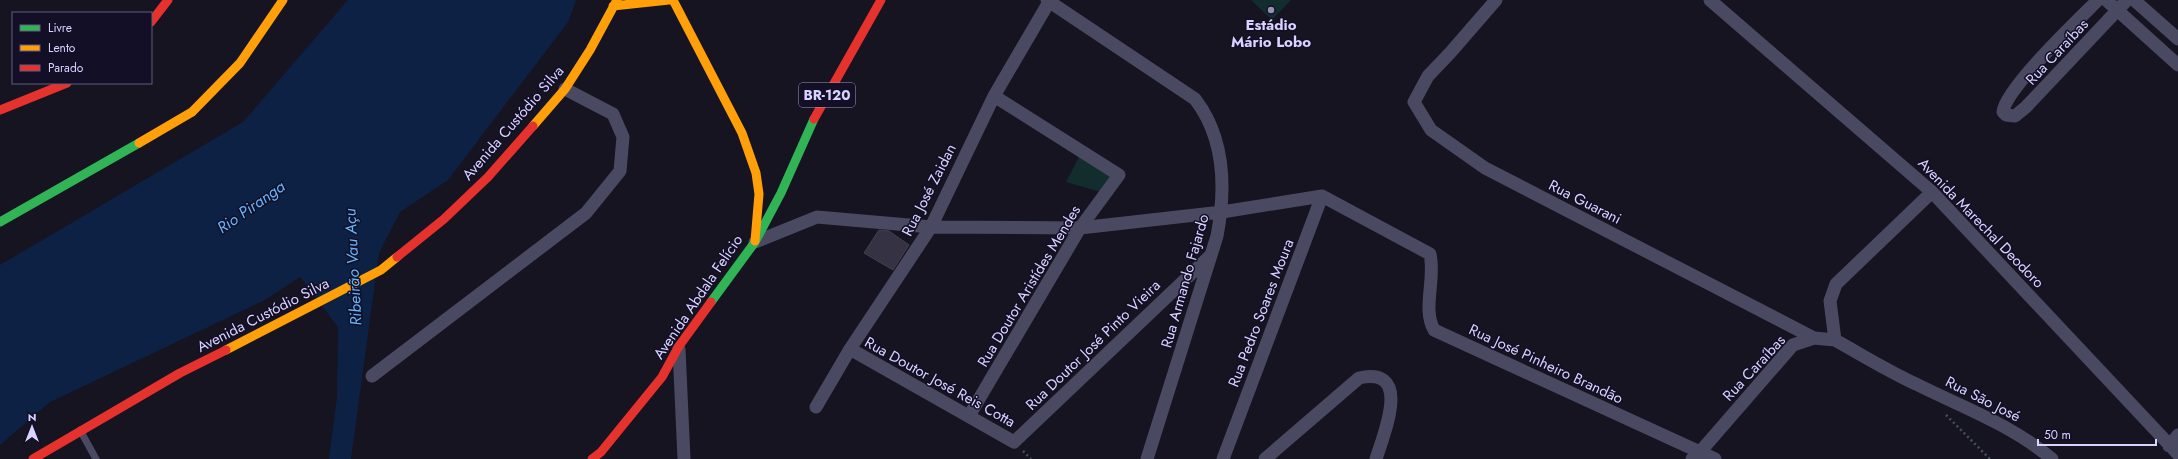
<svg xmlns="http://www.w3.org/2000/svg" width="2178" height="459" viewBox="0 0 2178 459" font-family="Jost,sans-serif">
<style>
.green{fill:#132c2d}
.water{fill:#0d2144}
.building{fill:#343243;stroke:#433f54}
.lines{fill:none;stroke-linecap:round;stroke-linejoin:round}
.path{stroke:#44505f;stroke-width:2.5;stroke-dasharray:2 3;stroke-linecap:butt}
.lane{stroke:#4a4962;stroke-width:7}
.street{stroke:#4a4962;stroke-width:13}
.fast{stroke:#30b455;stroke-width:9}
.slow{stroke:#ff9f0a;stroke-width:9}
.jam{stroke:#e5322d;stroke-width:9}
.poi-dot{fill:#9591b1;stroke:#130f26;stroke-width:1.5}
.labels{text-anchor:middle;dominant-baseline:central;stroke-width:3;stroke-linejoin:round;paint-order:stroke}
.shield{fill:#130f26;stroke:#9e99be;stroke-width:1}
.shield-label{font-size:14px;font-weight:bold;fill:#d9d4ff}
.poi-label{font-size:15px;font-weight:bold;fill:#d9d4ff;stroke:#130f26}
.street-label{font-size:15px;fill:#d9d4ff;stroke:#130f26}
.water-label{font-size:16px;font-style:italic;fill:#62b6ff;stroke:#130f26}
</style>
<rect width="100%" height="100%" fill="#161421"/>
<path class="green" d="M1251 0H1291L1272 20Z
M1079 157 1113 174 1101 192 1066 182Z"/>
<path class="water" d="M348 0H576L568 22 448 180 400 212 379 253 351 459H329L337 397 338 327 300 277 265 300 50 402 0 445V265L243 122Z"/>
<path class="building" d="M879 230 889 231 909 245 893 270 864 253Z"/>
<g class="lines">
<path class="path" d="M1946 415 1990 459
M1023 451 1031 459"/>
<path class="lane" d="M80 430 96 459"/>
<path class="street" d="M1047 0 1195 99C1225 138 1226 189 1217 236L1147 459
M1496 0 1450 53 1428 76 1414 102 1431 130 1485 168 1814 338
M1710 0 1932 192 2178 454
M2098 0C2079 19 2005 89 2003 112L2006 115 2015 116 2026 107 2127 0
M2106 0 2178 65
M2134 0 2178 39
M1322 196 1430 254C1436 279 1422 308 1434 330L1715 459
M755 242 817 217 931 227 1080 228 1222 212 1322 196 1223 459
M1835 340C1862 355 1888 371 1916 384 1962 407 2012 425 2052 459
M679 349 684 459
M850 349 1014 442 1211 255
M372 376 586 213 620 171 623 137 613 114 565 89
M816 407 850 349 931 227 994 96 1049 2
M969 416 1080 228 1119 175 994 96
M2169 446 2178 435
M1265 459 1359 378C1413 366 1384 433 1376 459
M1692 459 1700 452 1793 345 1814 338 1835 340 1830 301 1836 284 1932 192"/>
<path class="fast" d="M0 222 139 143
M711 302 755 242 781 193 814 119"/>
<path class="slow" d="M673 0 742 133 756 173 759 194 755 241
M613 6 669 0
M533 126 565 89 590 50 617 0
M139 143 192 112 240 63 283 0
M226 350 381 270 397 257"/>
<path class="jam" d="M151 22 168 0
M0 110 67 83
M814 119 881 0
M397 257 444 219 488 177 533 126
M33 459 180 373 226 350
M592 459 601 452 662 377 679 346 711 302"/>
</g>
<circle class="poi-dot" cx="1271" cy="10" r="4"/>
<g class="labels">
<rect class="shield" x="799" y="83" width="56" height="24" rx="3"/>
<g class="shield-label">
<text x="827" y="95">BR-120</text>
</g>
<g class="poi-label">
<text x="1271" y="25">Estádio<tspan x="1271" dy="17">Mário Lobo</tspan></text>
</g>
<g class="street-label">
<text transform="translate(2057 52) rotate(-47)">Rua Caraíbas</text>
<text transform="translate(513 123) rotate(-49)">Avenida Custódio Silva</text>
<text transform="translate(929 190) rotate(-63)">Rua José Zaidan</text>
<text transform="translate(1585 202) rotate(27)">Rua Guarani</text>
<text transform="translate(1981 223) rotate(46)">Avenida Marechal Deodoro</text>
<text transform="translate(1185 281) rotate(-74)">Rua Armando Fajardo</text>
<text transform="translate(1029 286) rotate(-59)">Rua Doutor Aristídes Mendes</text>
<text transform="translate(698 297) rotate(-56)">Avenida Abdala Felício</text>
<text transform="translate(1261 313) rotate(-69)">Rua Pedro Soares Moura</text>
<text transform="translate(263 315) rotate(-27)">Avenida Custódio Silva</text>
<text transform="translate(1093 345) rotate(-44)">Rua Doutor José Pinto Vieira</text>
<text transform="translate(1546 364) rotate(25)">Rua José Pinheiro Brandão</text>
<text transform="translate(1754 368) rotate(-47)">Rua Caraíbas</text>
<text transform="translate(940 382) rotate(29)">Rua Doutor José Reis Cotta</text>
<text transform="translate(1983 399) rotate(27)">Rua São José</text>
</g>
<g class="water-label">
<text transform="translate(251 207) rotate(-35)">Rio Piranga</text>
<text transform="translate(353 267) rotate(-93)">Ribeirão Vau Açu</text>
</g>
</g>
<rect x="12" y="12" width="140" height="72" fill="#130f26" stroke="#625e7d"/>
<rect x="20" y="25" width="20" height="6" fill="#30b455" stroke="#625e7d"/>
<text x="48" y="32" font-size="12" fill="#d9d4ff">Livre</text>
<rect x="20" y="45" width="20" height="6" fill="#ff9f0a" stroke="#625e7d"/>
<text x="48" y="52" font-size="12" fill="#d9d4ff">Lento</text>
<rect x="20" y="65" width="20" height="6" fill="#e5322d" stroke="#625e7d"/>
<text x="48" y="72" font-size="12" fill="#d9d4ff">Parado</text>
<g transform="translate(32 427)" stroke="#130f26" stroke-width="3" paint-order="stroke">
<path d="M0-3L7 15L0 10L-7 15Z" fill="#d9d4ff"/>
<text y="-6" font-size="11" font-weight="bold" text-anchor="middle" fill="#d9d4ff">N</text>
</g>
<path d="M2038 439v6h118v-6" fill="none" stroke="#d9d4ff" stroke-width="2"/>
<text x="2044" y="439" font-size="12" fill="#d9d4ff" stroke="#130f26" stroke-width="3" paint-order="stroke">50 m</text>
</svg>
